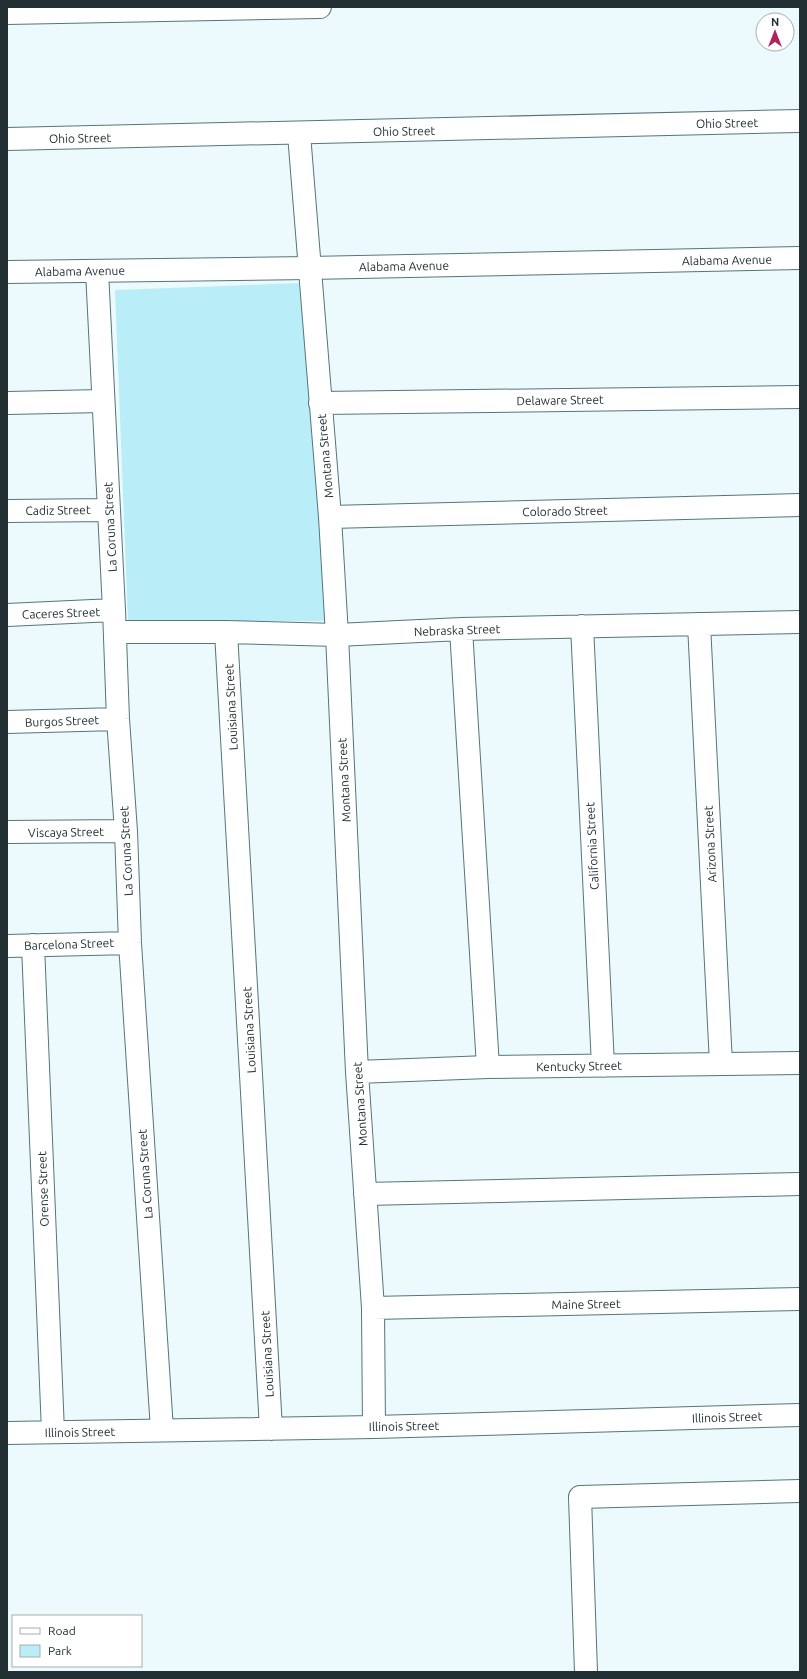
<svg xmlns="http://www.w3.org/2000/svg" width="807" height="1679" viewBox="0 0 807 1679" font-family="Ubuntu,sans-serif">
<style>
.green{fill:#b9eef8}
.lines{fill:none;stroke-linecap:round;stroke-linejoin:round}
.street-casing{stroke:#53757b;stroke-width:24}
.secondary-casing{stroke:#53757b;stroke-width:24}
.street{stroke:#fff;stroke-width:22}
.secondary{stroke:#fff;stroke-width:22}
.labels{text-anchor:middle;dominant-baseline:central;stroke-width:4;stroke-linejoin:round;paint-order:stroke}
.street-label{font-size:12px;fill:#223033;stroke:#fff}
</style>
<rect width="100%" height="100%" fill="#ecfafd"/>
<path class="green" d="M299 283 331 621H128L115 290Z"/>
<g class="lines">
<g class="street-casing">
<path id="street" d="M7 13 320 7
M299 134 330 517 337 635 357 1072 373 1308 374 1427
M7 139 800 121
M97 271 114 610 118 719 126 831 130 943 162 1430
M7 403 103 401
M320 403 800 397
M7 511 109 510
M330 517 800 505
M7 615 114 610
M699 624 721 1064
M582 626 603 1066
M461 629 488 1067
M115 632H226L337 635 461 629 800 622
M226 632 271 1429
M7 722 118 719
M7 832 126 831
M33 945 53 1432
M7 946 130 943
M357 1072 488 1067 800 1063
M365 1194 800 1184
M373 1308 800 1299
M7 1433 374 1427 800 1415
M586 1672 580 1497 800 1491"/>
</g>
<g class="secondary-casing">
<path id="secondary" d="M7 272 309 268 800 258"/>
</g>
<use href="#street" class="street"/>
<use href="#secondary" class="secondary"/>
</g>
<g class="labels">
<g class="street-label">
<text transform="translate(727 123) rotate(-1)">Ohio Street</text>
<text transform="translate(404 131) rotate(-1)">Ohio Street</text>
<text transform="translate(80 138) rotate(-1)">Ohio Street</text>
<text transform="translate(727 260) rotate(-1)">Alabama Avenue</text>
<text transform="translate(404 266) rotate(-1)">Alabama Avenue</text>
<text transform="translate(80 271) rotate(-1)">Alabama Avenue</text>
<text transform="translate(560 400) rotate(-1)">Delaware Street</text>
<text transform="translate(325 456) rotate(-95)">Montana Street</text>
<text transform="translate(58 510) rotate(-1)">Cadiz Street</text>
<text transform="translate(565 511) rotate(-1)">Colorado Street</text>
<text transform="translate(110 527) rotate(-93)">La Coruna Street</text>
<text transform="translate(61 613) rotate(-2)">Caceres Street</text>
<text transform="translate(457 630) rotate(-2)">Nebraska Street</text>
<text transform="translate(231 707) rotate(-93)">Louisiana Street</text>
<text transform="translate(62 721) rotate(-2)">Burgos Street</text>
<text transform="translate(344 780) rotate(-93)">Montana Street</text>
<text transform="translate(66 832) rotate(-1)">Viscaya Street</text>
<text transform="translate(710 844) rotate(-93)">Arizona Street</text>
<text transform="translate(592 846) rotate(-93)">California Street</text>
<text transform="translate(126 851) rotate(-93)">La Coruna Street</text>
<text transform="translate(69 944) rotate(-2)">Barcelona Street</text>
<text transform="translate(249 1030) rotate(-93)">Louisiana Street</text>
<text transform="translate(579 1066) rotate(-1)">Kentucky Street</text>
<text transform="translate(360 1104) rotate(-94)">Montana Street</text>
<text transform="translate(145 1174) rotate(-94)">La Coruna Street</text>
<text transform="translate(43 1189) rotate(-92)">Orense Street</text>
<text transform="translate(586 1304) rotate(-1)">Maine Street</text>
<text transform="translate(267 1354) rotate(-93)">Louisiana Street</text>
<text transform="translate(727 1417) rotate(-2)">Illinois Street</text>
<text transform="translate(404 1426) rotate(-1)">Illinois Street</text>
<text transform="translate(80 1432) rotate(-1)">Illinois Street</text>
</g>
</g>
<rect width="807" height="1679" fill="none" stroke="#223033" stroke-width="16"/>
<rect x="12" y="1615" width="130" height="52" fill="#ffffff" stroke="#a7acad"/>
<rect x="20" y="1628" width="20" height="6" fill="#ffffff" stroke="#a7acad"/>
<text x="48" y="1635" font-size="12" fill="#223033">Road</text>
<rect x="20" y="1645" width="20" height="12" fill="#b9eef8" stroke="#a7acad"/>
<text x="48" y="1655" font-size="12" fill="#223033">Park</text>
<g transform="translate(775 32)"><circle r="19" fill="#ffffff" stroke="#a7acad"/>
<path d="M0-3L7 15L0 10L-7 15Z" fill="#b0245e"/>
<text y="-6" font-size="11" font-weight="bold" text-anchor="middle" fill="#223033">N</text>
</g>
</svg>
